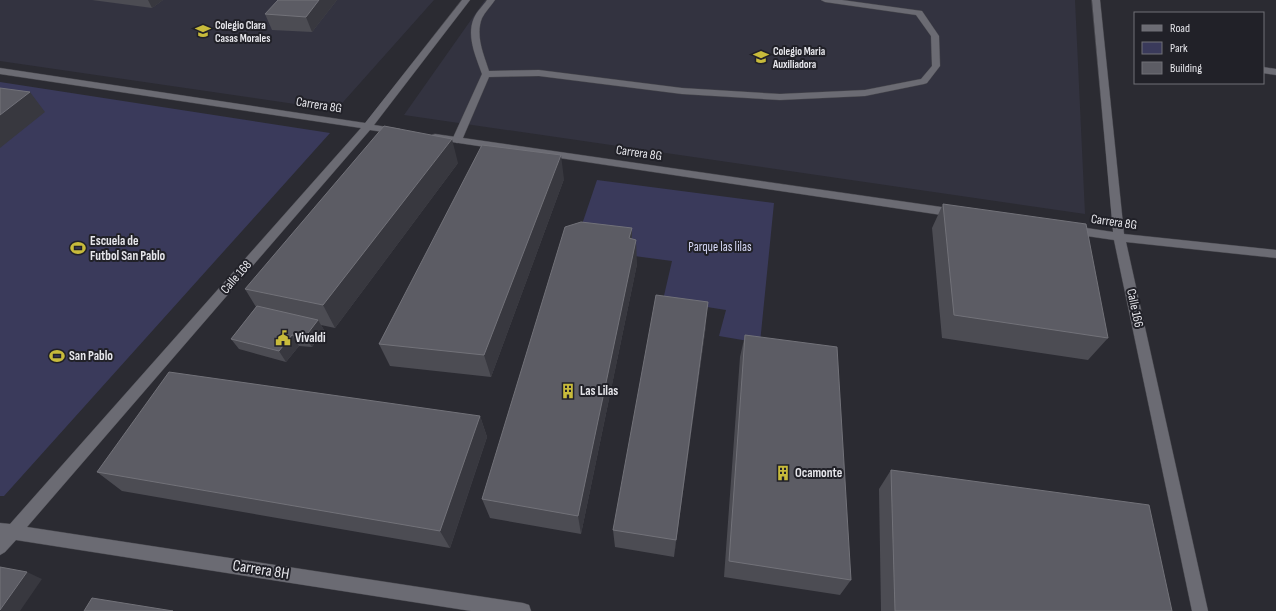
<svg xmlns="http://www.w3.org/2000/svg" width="1276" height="611" viewBox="0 0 1276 611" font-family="'Sofia Sans Condensed',sans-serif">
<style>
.built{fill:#333340}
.green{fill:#3a3a5b}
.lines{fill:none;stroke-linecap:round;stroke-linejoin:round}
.lane-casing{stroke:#46464c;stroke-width:1}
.street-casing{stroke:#46464c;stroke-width:1}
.lane{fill:#6b6b73;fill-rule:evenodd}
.street{fill:#6b6b73;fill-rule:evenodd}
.wall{fill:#4c4c53}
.shaded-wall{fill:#38383f}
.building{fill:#5c5c64;stroke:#727279}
.labels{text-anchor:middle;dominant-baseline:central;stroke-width:4;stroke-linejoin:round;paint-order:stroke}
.far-poi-label{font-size:11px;font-weight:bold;fill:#e6e6eb;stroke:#212128;text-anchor:start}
.street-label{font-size:13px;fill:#e6e6eb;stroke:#212128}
.poi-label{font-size:13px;font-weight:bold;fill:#e6e6eb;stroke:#212128;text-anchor:start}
.park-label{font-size:13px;fill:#d7d9f7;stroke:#212128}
.near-street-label{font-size:16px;fill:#e6e6eb;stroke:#212128}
</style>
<rect width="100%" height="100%" fill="#2b2b32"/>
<path class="built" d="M0 0H434L336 110 0 61Z
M485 0H1075L1085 214 404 115Z"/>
<path class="green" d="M0 82 330 133 4 496H0Z
M597 180 774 203 760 343 719 336 726 310 663 300 672 261 574 248Z"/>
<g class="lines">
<g class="lane-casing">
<path id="lane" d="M487 0H495C491 6 485 12 482 18 475 36 484 55 489 71L539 70 682 88 780 94 865 90 921 79 932 66 931 36 916 15 825 2 821 0H842L922 11 939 36 940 66 927 83 924 84 865 96 780 100 682 94 539 76 489 77 462 140 457 143 452 140 482 74C476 57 466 36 474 18 477 11 483 6 487 0Z
M1263 67 1276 69V75L1263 73Z"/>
</g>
<g class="street-casing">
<path id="street" d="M462 0H470L374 125 400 129 402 131 400 133 397 134 370 130 27 527 523 603 529 605 531 611H471L16 540 5 552 0 555V523L10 524 361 128 0 74V68L365 123Z
M1092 0H1100L1124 234 1276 250V258L1126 242 1208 611H1192L1114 240 1073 234 1069 233 1068 230 1069 227 1073 226 1113 232Z
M435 134 955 209 959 210 960 213 959 216 955 217 432 139 430 137 432 135Z"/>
</g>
<use href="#lane" class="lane"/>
<use href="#street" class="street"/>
</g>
<path class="wall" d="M92 0H163L152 8Z
M337 0 312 32 272 30 265 14Z
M458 163 335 328 321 325 324 330 312 347 299 346 286 362 239 349 231 339 256 307 245 289Z
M564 179 491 377 390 366 379 344Z
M943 204 1108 338 1088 360 942 338 932 228Z
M632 228V239L637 264 581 534 490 518 482 499Z
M706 325 674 557 615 547 613 530Z
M745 335 851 580 840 595 724 577 740 357Z
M480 416 487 437 450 548 122 491 97 472Z
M891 470 1172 611H881L879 489Z"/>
<path class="shaded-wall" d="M148 0H163L152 8Z
M319 0H337L312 32 306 17Z
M30 92 45 112 0 148V115Z
M452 139 458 163 335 328 323 305Z
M561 155 564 179 491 377 484 355Z
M632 228V251L629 238Z
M636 240 637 264 581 534 578 516Z
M708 302 706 325 674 557 676 540Z
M318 320 324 330 312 347 305 337Z
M292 335 299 346 286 362 279 351Z
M480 416 487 437 450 548 440 531Z
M27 572 42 579 20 611H0V610Z"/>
<path class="building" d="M278 0H319L306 17 265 14Z
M0 88 30 92 0 115Z
M384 126 452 139 323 305 245 289Z
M482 145 561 155 484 355 379 344Z
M943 204 1086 224 1108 338 954 315Z
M581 222 632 228 629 238 636 240 578 516 482 499 565 227Z
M656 295 708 302 676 540 613 530Z
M257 306 318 320 305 337 292 335 279 351 231 339Z
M745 335 837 347 851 580 729 561Z
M169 372 480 416 440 531 97 472Z
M891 470 1149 505 1172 611H895Z
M0 567 27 572 0 610Z
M92 598 173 611H84Z"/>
<defs>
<g id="school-bare" transform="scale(1.2)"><path d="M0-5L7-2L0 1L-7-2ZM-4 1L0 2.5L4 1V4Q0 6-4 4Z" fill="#c8bb3b" stroke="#212128" stroke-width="2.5" paint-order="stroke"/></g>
<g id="stadium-bare" transform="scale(1.2)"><path d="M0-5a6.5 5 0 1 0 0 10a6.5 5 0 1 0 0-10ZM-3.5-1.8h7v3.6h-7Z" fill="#c8bb3b" stroke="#212128" stroke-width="2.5" paint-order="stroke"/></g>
<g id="civic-bare" transform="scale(1.2)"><path d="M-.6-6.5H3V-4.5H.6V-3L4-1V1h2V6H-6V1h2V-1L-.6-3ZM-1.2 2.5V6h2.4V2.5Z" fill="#c8bb3b" stroke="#212128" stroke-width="2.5" paint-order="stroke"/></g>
<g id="building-bare" transform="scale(1.2)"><path d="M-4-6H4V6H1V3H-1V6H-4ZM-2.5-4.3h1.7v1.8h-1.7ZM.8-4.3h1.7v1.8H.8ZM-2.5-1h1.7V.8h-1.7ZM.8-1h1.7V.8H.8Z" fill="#c8bb3b" stroke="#212128" stroke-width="2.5" paint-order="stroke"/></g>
</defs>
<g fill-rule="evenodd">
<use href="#school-bare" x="203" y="31"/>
<use href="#school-bare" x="761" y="57"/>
<use href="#stadium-bare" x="78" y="248"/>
<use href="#civic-bare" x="283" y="338"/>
<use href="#stadium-bare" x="57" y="356"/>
<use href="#building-bare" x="568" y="391"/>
<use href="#building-bare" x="783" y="473"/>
</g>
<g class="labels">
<g class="far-poi-label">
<text x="215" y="25">Colegio Clara<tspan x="215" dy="13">Casas Morales</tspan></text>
<text x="773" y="51">Colegio Maria<tspan x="773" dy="13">Auxiliadora</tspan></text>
</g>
<g class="street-label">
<text transform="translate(319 105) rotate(9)">Carrera 8G</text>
<text transform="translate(639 153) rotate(8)">Carrera 8G</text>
<text transform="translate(1114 222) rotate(8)">Carrera 8G</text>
<text transform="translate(236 277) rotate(-49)">Calle 168</text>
<text transform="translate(1135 308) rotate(78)">Calle 166</text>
</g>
<g class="poi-label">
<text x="90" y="241">Escuela de<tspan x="90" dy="15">Futbol San Pablo</tspan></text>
<text x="295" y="338">Vivaldi</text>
<text x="69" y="356">San Pablo</text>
<text x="580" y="391">Las Lilas</text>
<text x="795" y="473">Ocamonte</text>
</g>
<g class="park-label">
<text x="720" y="247">Parque las lilas</text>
</g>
<g class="near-street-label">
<text transform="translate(261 570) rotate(9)">Carrera 8H</text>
</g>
</g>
<rect x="1134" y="12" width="130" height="72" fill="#212128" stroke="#707076"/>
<rect x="1142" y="25" width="20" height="6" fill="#6b6b73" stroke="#707076"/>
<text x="1170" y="32" font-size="12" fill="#e6e6eb">Road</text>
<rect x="1142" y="42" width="20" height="12" fill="#3a3a5b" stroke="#707076"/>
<text x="1170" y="52" font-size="12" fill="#e6e6eb">Park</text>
<rect x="1142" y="62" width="20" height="12" fill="#5c5c64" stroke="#707076"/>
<text x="1170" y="72" font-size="12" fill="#e6e6eb">Building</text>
</svg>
